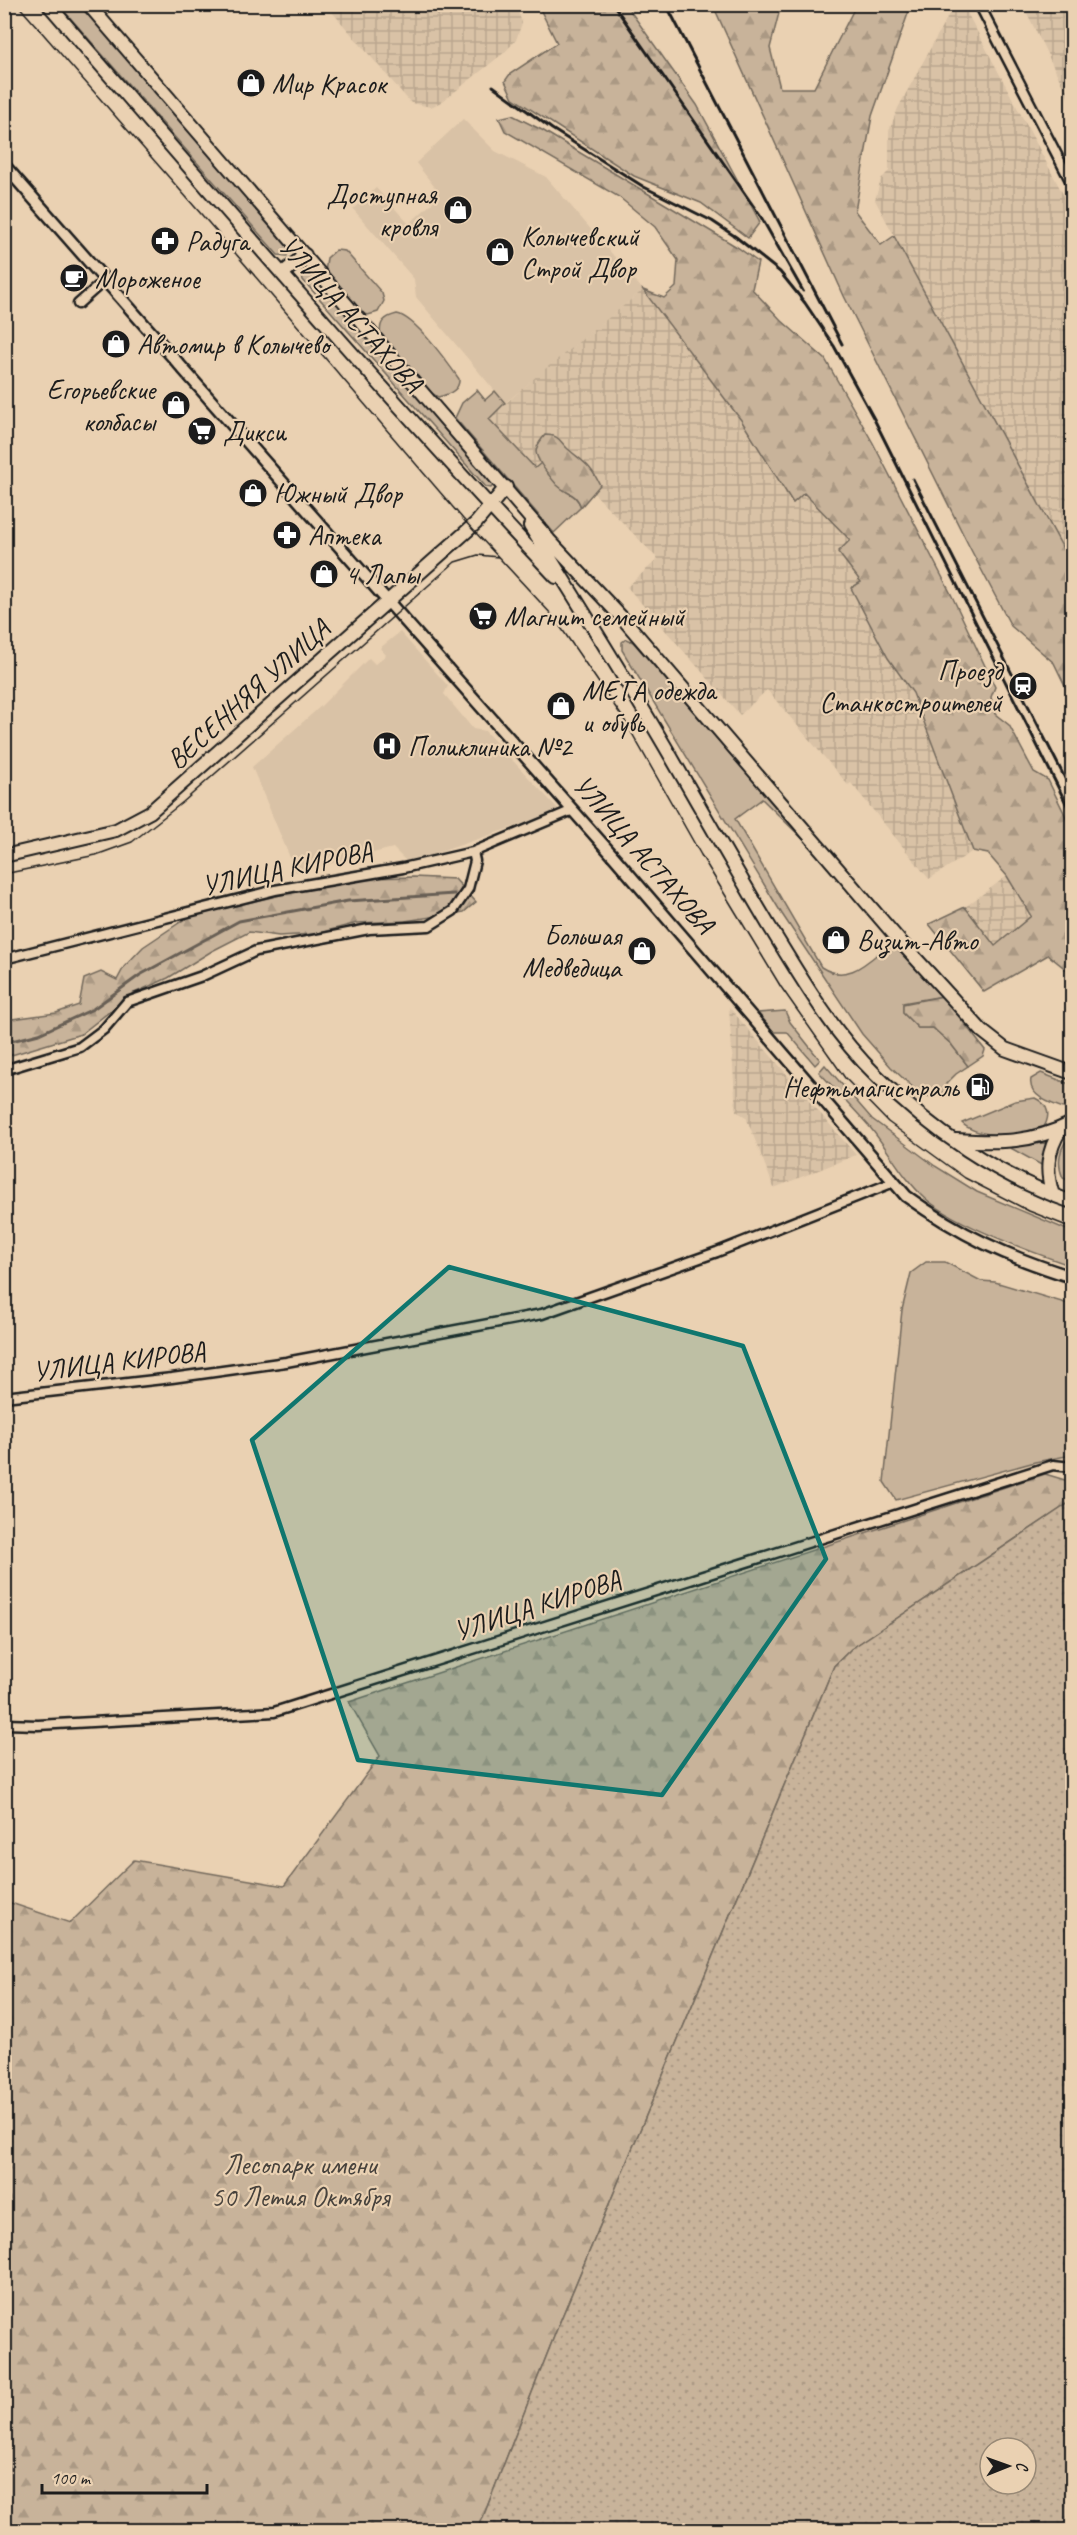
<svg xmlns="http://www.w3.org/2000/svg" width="1077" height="2535" viewBox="0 0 1077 2535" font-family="Caveat,sans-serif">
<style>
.built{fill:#d9c2a6}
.industrial{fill:url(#industrial-grid)}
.green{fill:#c8b39a;stroke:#72685b;stroke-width:1.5}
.forest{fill:url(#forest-firs);stroke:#72685b;stroke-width:1.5}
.garden{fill:url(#garden-dots);stroke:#72685b;stroke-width:1.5;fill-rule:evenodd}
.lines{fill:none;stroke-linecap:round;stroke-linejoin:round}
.stream{stroke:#685f54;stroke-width:3}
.minor-casing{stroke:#1c1c1c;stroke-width:13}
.tertiary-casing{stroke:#1c1c1c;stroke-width:15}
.secondary-casing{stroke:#1c1c1c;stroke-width:16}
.minor{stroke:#ead1b2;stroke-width:8}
.tertiary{stroke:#ead1b2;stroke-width:10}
.secondary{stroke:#ead1b2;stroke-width:12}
.tram{stroke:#1c1c1c;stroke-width:1.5}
.rail{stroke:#1c1c1c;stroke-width:3}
.marked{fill:#0f766e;fill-opacity:0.2;stroke:#0f766e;stroke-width:4.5;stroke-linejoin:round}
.labels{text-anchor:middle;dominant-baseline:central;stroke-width:4.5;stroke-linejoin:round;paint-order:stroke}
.poi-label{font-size:28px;fill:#1c1c1c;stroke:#ead1b2;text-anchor:start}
.street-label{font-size:28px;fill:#1c1c1c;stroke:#ead1b2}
.park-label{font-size:28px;fill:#47423c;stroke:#ead1b2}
</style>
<defs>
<pattern id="industrial-grid" width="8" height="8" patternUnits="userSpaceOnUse" patternTransform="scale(1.5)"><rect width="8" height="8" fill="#d9c2a6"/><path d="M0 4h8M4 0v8" fill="none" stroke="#baa68e"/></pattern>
<pattern id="forest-firs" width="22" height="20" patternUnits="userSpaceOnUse" patternTransform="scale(1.5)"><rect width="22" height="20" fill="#c8b39a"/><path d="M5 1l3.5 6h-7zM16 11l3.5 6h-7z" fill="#ab9984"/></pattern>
<pattern id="garden-dots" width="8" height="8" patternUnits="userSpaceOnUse" patternTransform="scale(1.5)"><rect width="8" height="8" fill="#c8b39a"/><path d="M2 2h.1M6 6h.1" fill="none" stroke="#ab9984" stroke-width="1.8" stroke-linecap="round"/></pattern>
</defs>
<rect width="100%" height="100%" fill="#ead1b2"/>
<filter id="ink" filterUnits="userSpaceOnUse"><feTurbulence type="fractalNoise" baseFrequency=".0167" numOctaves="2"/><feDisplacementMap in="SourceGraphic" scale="12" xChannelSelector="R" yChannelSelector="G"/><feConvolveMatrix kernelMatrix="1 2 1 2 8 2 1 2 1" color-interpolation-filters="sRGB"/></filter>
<g filter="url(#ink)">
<path class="built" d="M463 119 495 151 546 177 643 290 505 403 416 297 414 279 353 209 376 188 409 224 432 203 437 190 416 163Z
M400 632 448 686 444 694 473 729 485 731 560 811 408 863 393 848 296 872 252 767 321 706 369 658 375 664 386 655 380 648Z"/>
<path class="industrial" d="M326 5H516L522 23 516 40 505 52 443 101 431 107 411 103Z
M954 5H963L1072 211V565L875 200 881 179 889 171V131L898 108Z
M1023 5H1072V106L1058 76Z
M643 290 741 420 793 502 803 493 850 540 861 583 852 588 888 658 913 693 973 851 929 879 851 783 848 785 767 690 740 715 627 587 658 559 554 452 535 468 489 418 539 374Z
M1007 876 1031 916 995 946 965 907Z
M729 1007 856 1155 774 1188 746 1117 736 1111Z"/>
<path class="green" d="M59 5H81L289 247 287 256 278 255Z
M336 250 345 251 382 293 384 301 378 312 368 315 359 313 325 273 327 258Z
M308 268 494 484 491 488 486 487 303 280 301 274 303 269Z
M397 314C415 317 448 363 459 379 460 391 447 395 438 397L432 393 381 336C378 322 385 317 397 314Z
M477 390 485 400 495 391 505 403 489 419 535 468 541 463C546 469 551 477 556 483 566 495 575 491 581 507L554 533 455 418 462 403Z
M626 639 633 642 812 848 762 799 735 819 821 967C849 985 869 960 891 943L902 949 943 996 903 1003V1013L918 1028H933L951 1044 968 1066 956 1074 946 1084 949 1090 932 1097 920 1094 891 1067 862 1034 782 914 622 650V642Z
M785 1011 790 1022 820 1060 815 1065 787 1032H774L758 1013Z
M825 1065 872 1119 935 1166 977 1192 1072 1232V1266C1032 1252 958 1226 926 1199 902 1178 889 1150 869 1126 853 1108 836 1090 819 1072Z
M1041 1073 1072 1085V1111C1058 1106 1027 1098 1031 1079Z
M1035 1098C1050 1105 1051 1117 1042 1130 1024 1138 976 1138 962 1123L1015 1101Z
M1072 1137V1182L1063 1178C1057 1165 1058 1145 1072 1137Z
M1045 1143 1047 1145 1045 1167 1007 1146Z
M926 1262H945L981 1281 995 1282 1072 1305V1455L1035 1462 896 1500 884 1482 902 1310 911 1273Z"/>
<path class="forest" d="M538 5H626L697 105 760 222 748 238 701 203 634 176 513 98 505 81 510 74 557 43Z
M713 5H781L770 48 780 88H814L856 5H911L872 116 855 211 881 245 894 236 1072 565V700L1054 663 1011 626 970 548 844 296Z
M512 115 542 130 737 247 758 262 752 289 781 320 825 359 873 443 951 594 995 687 991 697 995 714 1009 725 1034 772 1048 780 1072 829V980L1068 971 1048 955 984 992 929 924 965 907 995 946 1031 916 1007 876 988 854 973 851 913 693 888 658 851 588 861 582 838 552 850 540 804 493 793 503 741 420 643 290 664 298 676 287 678 260 655 227 619 197 505 131 499 118Z
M545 435C560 435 559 441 568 449 584 463 590 464 600 485L581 507C575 491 567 495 557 485 551 478 537 462 536 452 536 445 541 440 545 435Z
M414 877 455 879 476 902 464 912 405 921 357 923 315 934 279 936 249 932 212 951 168 978 132 994 81 1034 5 1057V1020L56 1013 79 1005 84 979 101 972 117 980 124 967 143 947 188 917 310 888 363 878Z
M943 996 985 1050 983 1056 968 1066 951 1044 933 1028H918L903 1013V1004Z
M1045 1474 1072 1482V1501L851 1649 834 1666 559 2324 478 2530H5V1901L70 1923 134 1860 284 1886 380 1756 349 1702Z"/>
<path class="garden" d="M1072 1501V2530H478L559 2324 834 1666 851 1649ZM990 2448H1026V2484H990Z"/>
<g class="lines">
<path class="stream" d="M4 1043 39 1034 93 1009 140 975 239 921 348 901 454 894"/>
<g class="minor-casing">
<path id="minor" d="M979 4 1072 184
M78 304 105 280
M4 959 275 890 403 868 473 852 573 810
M4 1070 80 1047 104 1029 127 1002 202 976 256 951 369 929 429 926 453 911 468 889 475 861 473 852
M4 1397 172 1378 286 1362 542 1314 717 1252 894 1182
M4 1724 38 1725 274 1712 1053 1465 1072 1467"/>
</g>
<g class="tertiary-casing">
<path id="tertiary" d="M4 165 300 502 615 858 906 1196C960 1235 1008 1257 1072 1277"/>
</g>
<g class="secondary-casing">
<path id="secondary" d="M48 4C215 197 381 391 556 577
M88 4 549 540 626 622 898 939 982 1031 1005 1049 1072 1073
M282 274 305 255
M530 526C580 606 630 685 677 767 707 819 737 872 768 924 800 976 832 1032 876 1075 930 1130 999 1177 1072 1202
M4 856 116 830 150 812 476 523 506 487
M956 1140C1000 1143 1032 1143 1072 1123
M1053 1195C1045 1171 1047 1151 1061 1129"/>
</g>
<use href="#minor" class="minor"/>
<use href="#tertiary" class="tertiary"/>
<use href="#secondary" class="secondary"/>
<path class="tram" d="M17 4 230 247 463 519 553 616 625 721 701 855 781 987 845 1078 888 1122 965 1178 1029 1211 1072 1228
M4 874 96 855 132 842 183 802 455 562 478 555 498 557"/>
<path class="rail" d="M613 4 761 217 803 291
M666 4 842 344
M493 86 552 129 644 187 712 221 736 237 780 272 805 303 834 346 874 419 1072 815
M913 479 1072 792"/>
</g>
</g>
<path class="marked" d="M449 1267 743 1346 826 1559 662 1795 358 1760 252 1440Z"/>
<defs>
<g id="shop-disc" transform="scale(1.5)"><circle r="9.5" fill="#1c1c1c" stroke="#ead1b2"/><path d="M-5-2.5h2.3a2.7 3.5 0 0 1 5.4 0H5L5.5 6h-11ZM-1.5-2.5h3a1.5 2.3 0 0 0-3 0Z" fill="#fff"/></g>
<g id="pharmacy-disc" transform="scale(1.5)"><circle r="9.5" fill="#1c1c1c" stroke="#ead1b2"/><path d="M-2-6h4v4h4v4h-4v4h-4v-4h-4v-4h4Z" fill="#fff"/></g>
<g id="cafe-disc" transform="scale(1.5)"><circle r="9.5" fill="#1c1c1c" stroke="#ead1b2"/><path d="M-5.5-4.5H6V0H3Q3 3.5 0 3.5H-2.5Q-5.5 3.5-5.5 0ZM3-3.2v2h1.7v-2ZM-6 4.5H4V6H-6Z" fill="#fff"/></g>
<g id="supermarket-disc" transform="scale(1.5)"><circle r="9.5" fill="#1c1c1c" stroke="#ead1b2"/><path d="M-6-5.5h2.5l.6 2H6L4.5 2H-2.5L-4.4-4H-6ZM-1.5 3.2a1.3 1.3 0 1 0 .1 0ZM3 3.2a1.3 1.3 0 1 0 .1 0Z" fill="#fff"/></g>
<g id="station-disc" transform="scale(1.5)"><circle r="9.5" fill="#1c1c1c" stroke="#ead1b2"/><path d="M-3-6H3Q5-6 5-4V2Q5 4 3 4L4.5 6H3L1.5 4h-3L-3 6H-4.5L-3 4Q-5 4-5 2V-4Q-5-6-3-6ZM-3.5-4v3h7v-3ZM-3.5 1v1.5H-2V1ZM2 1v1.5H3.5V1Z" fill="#fff"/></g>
<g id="hospital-disc" transform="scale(1.5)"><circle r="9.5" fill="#1c1c1c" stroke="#ead1b2"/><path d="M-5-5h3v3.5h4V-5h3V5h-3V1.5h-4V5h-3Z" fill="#fff"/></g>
<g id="fuel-disc" transform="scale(1.5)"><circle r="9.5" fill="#1c1c1c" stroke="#ead1b2"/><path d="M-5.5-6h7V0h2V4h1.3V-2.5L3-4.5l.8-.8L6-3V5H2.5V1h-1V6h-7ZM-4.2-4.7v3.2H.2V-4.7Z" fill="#fff"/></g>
</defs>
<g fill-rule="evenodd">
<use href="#shop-disc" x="251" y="83"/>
<use href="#shop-disc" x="458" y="210"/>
<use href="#pharmacy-disc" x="165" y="241"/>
<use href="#shop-disc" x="500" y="252"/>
<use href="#cafe-disc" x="74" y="278"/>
<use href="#shop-disc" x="116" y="344"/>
<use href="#shop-disc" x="176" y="405"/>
<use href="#supermarket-disc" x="202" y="431"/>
<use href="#shop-disc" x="253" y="493"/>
<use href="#pharmacy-disc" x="287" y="535"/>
<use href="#shop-disc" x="324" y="574"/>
<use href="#supermarket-disc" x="483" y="616"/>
<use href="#station-disc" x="1023" y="686"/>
<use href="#shop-disc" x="561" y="706"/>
<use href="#hospital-disc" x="387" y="746"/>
<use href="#shop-disc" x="836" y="940"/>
<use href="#shop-disc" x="642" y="951"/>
<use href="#fuel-disc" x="980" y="1087"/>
</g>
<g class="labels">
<g class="poi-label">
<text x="272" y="83">Мир Красок</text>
<text x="437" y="194" text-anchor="end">Доступная<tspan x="437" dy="32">кровля</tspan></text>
<text x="521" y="236">Колычевский<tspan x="521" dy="32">Строй Двор</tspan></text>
<text x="186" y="241">Радуга</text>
<text x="95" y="278">Мороженое</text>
<text x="137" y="344">Автомир в Колычево</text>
<text x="155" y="389" text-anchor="end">Егорьевские<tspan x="155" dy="32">колбасы</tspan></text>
<text x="223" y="431">Дикси</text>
<text x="274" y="493">Южный Двор</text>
<text x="308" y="535">Аптека</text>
<text x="345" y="574">4 Лапы</text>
<text x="504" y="616">Магнит семейный</text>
<text x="1002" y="670" text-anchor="end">Проезд<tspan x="1002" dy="32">Станкостроителей</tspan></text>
<text x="582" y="690">МЕГА одежда<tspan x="582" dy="32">и обувь</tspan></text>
<text x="408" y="746">Поликлиника №2</text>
<text x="621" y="935" text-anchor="end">Большая<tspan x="621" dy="32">Медведица</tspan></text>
<text x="857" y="940">Визит-Авто</text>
<text x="959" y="1087" text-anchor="end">Нефтьмагистраль</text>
</g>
<g class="street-label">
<text transform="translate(351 314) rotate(48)">УЛИЦА АСТАХОВА</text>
<text transform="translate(248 694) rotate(-42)">ВЕСЕННЯЯ УЛИЦА</text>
<text transform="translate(644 854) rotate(49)">УЛИЦА АСТАХОВА</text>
<text transform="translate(287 868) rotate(-12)">УЛИЦА КИРОВА</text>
<text transform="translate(119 1361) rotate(-7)">УЛИЦА КИРОВА</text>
<text transform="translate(537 1605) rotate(-18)">УЛИЦА КИРОВА</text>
</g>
<g class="park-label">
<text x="300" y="2164">Лесопарк имени<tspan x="300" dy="32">50 Летия Октября</tspan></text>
</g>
</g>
<rect width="1077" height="2535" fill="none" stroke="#ead1b2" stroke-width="24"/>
<rect x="12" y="12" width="1053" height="2511" fill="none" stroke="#1c1c1c" stroke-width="2" filter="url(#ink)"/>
<g transform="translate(1008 2466) rotate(89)"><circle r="28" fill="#ead1b2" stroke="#988976" stroke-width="1.5"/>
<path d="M0-4.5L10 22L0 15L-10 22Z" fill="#1c1c1c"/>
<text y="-9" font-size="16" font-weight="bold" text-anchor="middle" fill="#1c1c1c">С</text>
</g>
<path d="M42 2484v9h165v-9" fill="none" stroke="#1c1c1c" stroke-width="3"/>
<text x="51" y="2484" font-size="18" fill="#1c1c1c" stroke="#ead1b2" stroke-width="4.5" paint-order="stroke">100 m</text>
</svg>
